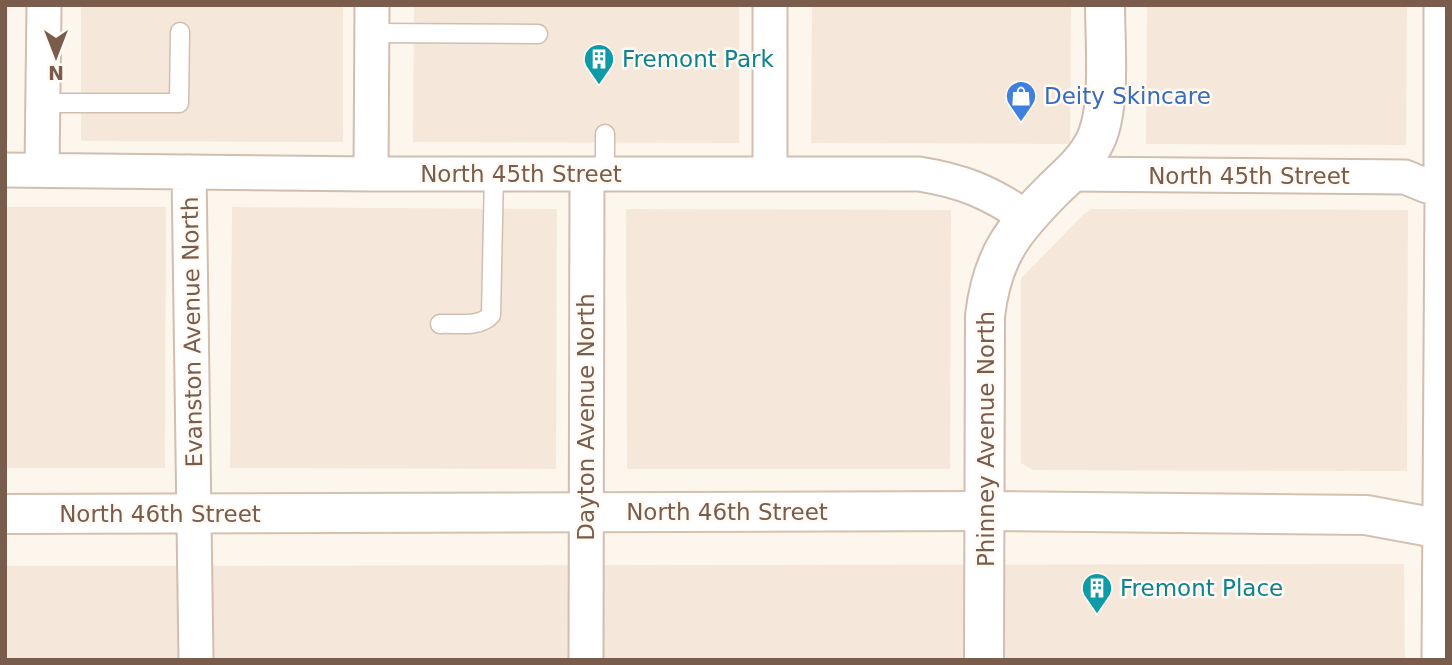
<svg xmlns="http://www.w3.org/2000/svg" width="1452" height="665" viewBox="0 0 1452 665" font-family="'DejaVu Sans',sans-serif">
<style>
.residential{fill:#f5e8da}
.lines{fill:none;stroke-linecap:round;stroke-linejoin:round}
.service-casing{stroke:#d1beb0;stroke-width:21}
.minor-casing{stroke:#d1beb0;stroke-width:37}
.tertiary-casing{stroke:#d1beb0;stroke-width:42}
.secondary-casing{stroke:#d6c0b0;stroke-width:42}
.service{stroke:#fff;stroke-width:18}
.minor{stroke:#fff;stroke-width:33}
.tertiary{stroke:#fff;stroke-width:38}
.secondary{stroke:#fff;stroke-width:38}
.labels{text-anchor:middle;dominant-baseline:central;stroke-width:5;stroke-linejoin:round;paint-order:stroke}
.culture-label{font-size:23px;fill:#0d838f;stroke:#fffaf3;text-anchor:start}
.shop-label{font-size:23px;fill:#366cbe;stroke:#fffaf3;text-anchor:start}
.street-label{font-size:23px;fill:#7a5c4d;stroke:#fffaf3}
</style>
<rect width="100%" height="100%" fill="#fdf6ec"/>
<path class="residential" d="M5 5H8V140L5 141Z
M81 5H343V142L81 141Z
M414 5H739V143L413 142Z
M812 5H1071L1070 144 811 143Z
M1147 5H1407L1406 145 1146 144Z
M5 207H166L165 468H5Z
M232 207 557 209 556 469 230 468Z
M626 209 951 210 950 469H627Z
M1091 209 1408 210 1407 471 1033 470 1021 463V278L1084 214Z
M1404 564 1405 660H5V566Z"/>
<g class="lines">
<g class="service-casing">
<path id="service" d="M372 33 538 34
M43 103H179L180 32
M605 134V174
M440 324C455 323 480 328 491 315L494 174"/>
</g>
<g class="minor-casing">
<path id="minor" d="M1441 5V172
M5 170 371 174H919C963 181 989 192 1026 217
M42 170 44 5
M189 172 196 660
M770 173V5
M371 174 372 5
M1069 174 1405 177 1427 186
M586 660 587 174
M1439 660 1442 200"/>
</g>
<g class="tertiary-casing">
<path id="tertiary" d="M984 660 985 316C992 256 1013 230 1055 188 1071 173 1087 159 1096 139 1111 106 1105 42 1105 5"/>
</g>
<g class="secondary-casing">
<path id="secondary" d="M5 514 985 511 1366 515 1447 530"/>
</g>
<use href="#service" class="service"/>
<use href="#minor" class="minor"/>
<use href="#tertiary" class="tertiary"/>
<use href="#secondary" class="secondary"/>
</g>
<defs>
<g id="building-pin" transform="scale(1.575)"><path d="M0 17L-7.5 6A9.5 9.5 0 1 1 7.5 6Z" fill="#0f9aa8" stroke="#fffaf3"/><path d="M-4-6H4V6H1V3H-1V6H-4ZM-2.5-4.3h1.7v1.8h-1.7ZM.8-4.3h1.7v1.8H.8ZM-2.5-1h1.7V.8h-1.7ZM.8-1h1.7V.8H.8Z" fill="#fff"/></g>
<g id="shop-pin" transform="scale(1.575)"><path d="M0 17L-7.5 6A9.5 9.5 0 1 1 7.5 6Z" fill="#3f7fe0" stroke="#fffaf3"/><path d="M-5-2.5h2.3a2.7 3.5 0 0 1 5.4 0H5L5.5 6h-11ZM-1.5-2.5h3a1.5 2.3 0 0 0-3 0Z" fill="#fff"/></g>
</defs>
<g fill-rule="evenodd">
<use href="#building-pin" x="599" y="59"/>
<use href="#shop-pin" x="1021" y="96"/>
<use href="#building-pin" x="1097" y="588"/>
</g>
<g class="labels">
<g class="culture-label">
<text x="622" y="59">Fremont Park</text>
<text x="1120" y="588">Fremont Place</text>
</g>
<g class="shop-label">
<text x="1044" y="96">Deity Skincare</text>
</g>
<g class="street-label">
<text x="521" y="174">North 45th Street</text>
<text x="1249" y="176">North 45th Street</text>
<text transform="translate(192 332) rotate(-91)">Evanston Avenue North</text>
<text transform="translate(586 417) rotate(-90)">Dayton Avenue North</text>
<text transform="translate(986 439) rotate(-90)">Phinney Avenue North</text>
<text x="727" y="512">North 46th Street</text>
<text x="160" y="514">North 46th Street</text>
</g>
</g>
<rect width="1452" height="665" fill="none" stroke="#7a5c4d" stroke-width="14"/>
<g transform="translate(56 56) rotate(180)" stroke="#fffaf3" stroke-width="5" paint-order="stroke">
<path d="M0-5L12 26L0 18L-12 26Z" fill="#7a5c4d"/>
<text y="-10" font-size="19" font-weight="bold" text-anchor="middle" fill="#7a5c4d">N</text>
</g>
</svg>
